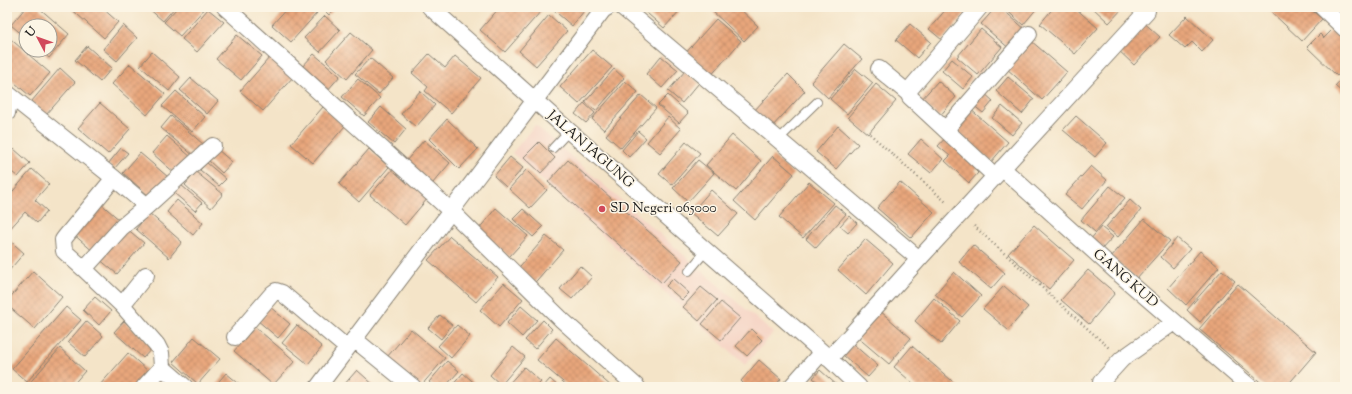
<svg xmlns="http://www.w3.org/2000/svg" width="1352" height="394" viewBox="0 0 1352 394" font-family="'Sorts Mill Goudy',serif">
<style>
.built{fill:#f5d2c3}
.building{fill:url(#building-cross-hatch)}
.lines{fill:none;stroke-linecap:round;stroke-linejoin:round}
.lane-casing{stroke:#888072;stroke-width:10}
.street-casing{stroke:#888072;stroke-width:18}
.path{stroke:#888072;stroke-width:2.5;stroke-dasharray:1 3;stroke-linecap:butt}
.lane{stroke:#fff;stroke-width:8}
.street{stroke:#fff;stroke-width:16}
.poi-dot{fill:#d1495b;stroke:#fcf5e5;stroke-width:1.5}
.labels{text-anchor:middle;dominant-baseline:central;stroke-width:3;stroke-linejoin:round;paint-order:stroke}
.street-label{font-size:14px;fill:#1c1c1c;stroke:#fcf5e5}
.poi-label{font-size:14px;fill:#1c1c1c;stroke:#fcf5e5;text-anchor:start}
</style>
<defs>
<pattern id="building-cross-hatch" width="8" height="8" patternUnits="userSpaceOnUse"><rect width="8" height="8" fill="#e8a67b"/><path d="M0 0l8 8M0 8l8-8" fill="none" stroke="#c68e6a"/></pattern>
</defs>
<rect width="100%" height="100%" fill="#fcf5e5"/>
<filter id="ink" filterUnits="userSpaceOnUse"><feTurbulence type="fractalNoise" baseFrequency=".025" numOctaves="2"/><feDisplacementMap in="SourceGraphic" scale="8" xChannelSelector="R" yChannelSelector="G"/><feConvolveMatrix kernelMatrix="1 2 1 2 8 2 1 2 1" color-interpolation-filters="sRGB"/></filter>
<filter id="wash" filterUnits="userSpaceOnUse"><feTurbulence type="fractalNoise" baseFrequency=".012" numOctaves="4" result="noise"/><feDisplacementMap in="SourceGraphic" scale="16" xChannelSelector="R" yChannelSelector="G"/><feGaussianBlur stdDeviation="0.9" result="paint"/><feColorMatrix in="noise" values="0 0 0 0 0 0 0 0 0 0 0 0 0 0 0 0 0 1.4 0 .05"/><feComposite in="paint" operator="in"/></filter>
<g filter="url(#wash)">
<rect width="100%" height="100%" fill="#f4e4c8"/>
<path class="built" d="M535 125 773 333 745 365 512 153Z"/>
<g id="blocks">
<path class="building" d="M26 7H38L69 34 49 58 40 50H50V26H26V38L11 25Z
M69 7H101L118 22 104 38Z
M147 7H175L163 21Z
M178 7H206L180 36 164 22Z
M288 7H310L317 13 291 42 272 25Z
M321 7H336L329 15Z
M500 7H539L542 10 505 52 480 30Z
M550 7H579L584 11 572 26Z
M640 7H678L681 9 664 28Z
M714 7H738L758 26 744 41 711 10Z
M948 7H957L965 14 942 40 929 29Z
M958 7H973L966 14Z
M996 7H1000L1027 31 1011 50 981 24Z
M1003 7H1038L1023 25Z
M1054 7H1074L1098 28 1075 54 1040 24Z
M1092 7H1124L1109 23Z
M1268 7H1308L1322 19 1302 41 1267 8Z
M208 9 224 22 197 52 182 39Z
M549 15 567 31 536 66 519 51Z
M325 16 340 30 320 52 304 38Z
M1187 16 1213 40 1202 52 1192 42 1185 49 1169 35Z
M716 19 741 41 709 78 683 56Z
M1140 19 1160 37 1134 65 1115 47Z
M910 24 931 42 917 58 896 40Z
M123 25 137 38 117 61 103 49Z
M1335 27 1345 37V68L1337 76 1307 47 1320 34 1324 38Z
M981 29 1002 47 978 75 957 57Z
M351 32 372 50 347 79 326 60Z
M237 35 262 56 241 80 216 59Z
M7 36 50 73 30 96 7 76Z
M1030 40 1067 72 1042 100 1006 68Z
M844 44 862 59 828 98 811 82Z
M87 46 112 68 100 82 75 60Z
M592 50 612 67 579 104 560 87Z
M152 52 180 77 169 91 140 66Z
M314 54 340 76 327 91 301 68Z
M429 54 445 68 455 56 481 78 451 113 425 91 428 87 412 73Z
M661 56 678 70 662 88 646 74Z
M270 57 293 77 263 111 240 91Z
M370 58 393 78 379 94 355 74Z
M952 59 973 77 963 89 942 71Z
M130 64 165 94 147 115 112 84Z
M60 68 75 82 46 115 31 102Z
M614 69 624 78 596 111 585 102Z
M856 69 873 83 847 114 830 99Z
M685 71 699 83 682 103 668 91Z
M788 74 805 91 771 128 753 112Z
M1345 75V95L1335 86Z
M1008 77 1034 99 1022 114 996 91Z
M191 78 218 101 207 114 180 90Z
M358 79 380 98 364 116 342 97Z
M625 81 638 92 604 130 592 119Z
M938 81 956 97 939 117 920 101Z
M876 84 896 101 868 134 848 117Z
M176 91 205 117 192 132 162 106Z
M420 91 435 105 416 127 401 114Z
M983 92 993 101 983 113 972 104Z
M641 95 656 108 621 148 606 135Z
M668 95 688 113 679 123 658 105Z
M100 103 130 129 108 154 78 128Z
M584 103 595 113 586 123 575 114Z
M1002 106 1022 123 1012 135 992 118Z
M323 107 345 126 313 163 291 144Z
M381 107 406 129 394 144 368 122Z
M969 108 1008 142 991 162 952 128Z
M171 116 204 145 194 156 161 128Z
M1076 116 1107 143 1095 157 1063 130Z
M668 117 681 129 660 153 647 142Z
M447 119 478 149 459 169 429 139Z
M838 126 858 144 836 169 816 152Z
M638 131 646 138 629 157 622 150Z
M732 135 761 161 736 191 706 165Z
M948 135 980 163 975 170 978 173 969 183 945 161 950 156 938 146Z
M167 136 192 158 177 175 152 153Z
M921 139 943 159 931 173 908 154Z
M424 140 450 163 432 184 406 161Z
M539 142 555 158 541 173 524 157Z
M686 142 700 153 672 185 659 174Z
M121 148 128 153 114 169 108 164Z
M14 149 30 163 18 177 7 168V156Z
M217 149 232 162 222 173 208 160Z
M369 149 389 167 359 202 339 184Z
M140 153 168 177 150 197 123 173Z
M773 156 794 174 755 220 734 201Z
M510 157 523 168 506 187 494 176Z
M568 160 682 261 662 283 548 182Z
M698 160 714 173 688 202 673 188Z
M207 163 226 179 219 186 200 170Z
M1091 166 1107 180 1082 209 1065 195Z
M394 168 428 198 405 225 370 195Z
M32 169 49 184 35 200 47 211 37 223 25 212 7 232V198Z
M526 170 547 190 530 208 509 189Z
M196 172 223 194 211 208 185 185Z
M809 182 834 203 803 238 779 217Z
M900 182 934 212 911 238 877 208Z
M181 185 202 203 195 211 174 193Z
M1110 186 1125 198 1095 232 1081 220Z
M711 190 738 214 718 236 691 213Z
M177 200 203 223 193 235 167 212Z
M1130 200 1141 210 1118 237 1106 227Z
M99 202 122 222 95 253 72 233Z
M835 205 846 214 816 248 806 239Z
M496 208 528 236 509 257 478 230Z
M523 209 543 227 533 237 513 219Z
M149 213 182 242 169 258 136 229Z
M849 216 857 223 848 233 840 226Z
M1144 219 1170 241 1136 279 1111 257Z
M1034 225 1074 260 1049 289 1008 254Z
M125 227 144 243 117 274 98 258Z
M1101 227 1113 237 1100 251 1089 241Z
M450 236 498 277 476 302 428 260Z
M546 236 563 250 531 287 514 273Z
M7 238 24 253 7 273Z
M1177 238 1190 249 1173 268 1161 257Z
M865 239 893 263 866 295 838 270Z
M973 245 1005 273 991 289 959 262Z
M1200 251 1219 267 1186 305 1168 288Z
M580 266 592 277 572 299 560 289Z
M1088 270 1115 293 1089 324 1061 300Z
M1222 270 1235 281 1200 322 1187 310Z
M33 271 62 297 35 329 7 305V301Z
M954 272 981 296 962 317 935 294Z
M673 279 689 293 682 300 666 286Z
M504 283 523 299 499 327 480 310Z
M1238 284 1316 352 1286 387H1266L1199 329Z
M1004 286 1028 307 1008 330 983 309Z
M701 287 717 300 699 321 683 307Z
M95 297 111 311 99 325 83 310Z
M934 298 960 321 941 344 915 321Z
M721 302 740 318 721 340 702 324Z
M269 306 290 324 278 338 257 320Z
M521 306 537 320 522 337 507 323Z
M66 307 81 320 27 382 12 369Z
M879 310 911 338 889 364 856 336Z
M440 315 452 325 441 339 428 328Z
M543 320 552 329 535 349 525 340Z
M86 321 103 336 85 357 68 342Z
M124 321 154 346 143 358 114 332Z
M297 325 322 347 308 364 282 343Z
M457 325 470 336 451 358 438 346Z
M255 327 295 361 273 385 234 351Z
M411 329 445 358 420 387 387 357Z
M751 329 762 340 747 356 736 346Z
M194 337 220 359 198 384 173 362Z
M556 338 612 387H569L537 360Z
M853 344 878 366 868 377 843 355Z
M912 346 959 387H917L894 367Z
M513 347 525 357 501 385 490 375Z
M60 348 85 371 71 387H26Z
M128 353 149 372 136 387H99V386Z
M759 360 781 379 774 387H747L741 381Z
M447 361 459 371 445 387H434L429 382Z
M524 367 541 382 536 387H506Z
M357 370 376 387H344L343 386Z
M820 370 839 387H823L813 378Z
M226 373 243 387H214Z
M463 373 479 387H451Z
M550 379 559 387H543Z"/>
</g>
</g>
<g filter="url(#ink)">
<use href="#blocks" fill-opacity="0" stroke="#888072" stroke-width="1"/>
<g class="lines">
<g class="lane-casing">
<path id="lane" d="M778 140 817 102
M553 148 569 131
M689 271 706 251"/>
</g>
<g class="street-casing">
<path id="street" d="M225 7 451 211 562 320 637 387
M430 7 569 131 822 352 859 387
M622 7 919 259
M980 7 910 89 908 93 910 97 995 176
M1322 7 1345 29
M879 69 908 93
M7 93 114 178 147 206
M7 113 10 96
M946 129 1029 34
M1002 168 1116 271 1250 387
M84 269 64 251 63 240 66 236 114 178
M146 275 122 305 157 345 161 353 162 367
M122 305 84 269 122 227 147 206 213 146
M235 337 272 294 276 291 282 293 347 348
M354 339 413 387
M829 359 919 259 1147 11
M1101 382 1122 359 1174 322
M144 387 162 367 185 387
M318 387 603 10 608 7
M791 387 822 352"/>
</g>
<path class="path" d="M870 134 947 203
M974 226 1109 348"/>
<use href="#lane" class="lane"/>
<use href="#street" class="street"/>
</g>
</g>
<circle class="poi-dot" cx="602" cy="209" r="4"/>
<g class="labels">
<g class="street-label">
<text transform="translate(590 150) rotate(41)">JALAN JAGUNG</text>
<text transform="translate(1125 279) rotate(41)">GANG KUD</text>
</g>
<g class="poi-label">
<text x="610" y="209">SD Negeri 065000</text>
</g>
</g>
<rect width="1352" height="394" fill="none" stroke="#fcf5e5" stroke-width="24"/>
<g transform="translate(38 38) rotate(311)"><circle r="19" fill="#fcf5e5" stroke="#a29e95"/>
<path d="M0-3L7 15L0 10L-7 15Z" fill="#d1495b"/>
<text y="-6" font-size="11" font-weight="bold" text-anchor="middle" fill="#1c1c1c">U</text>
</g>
</svg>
